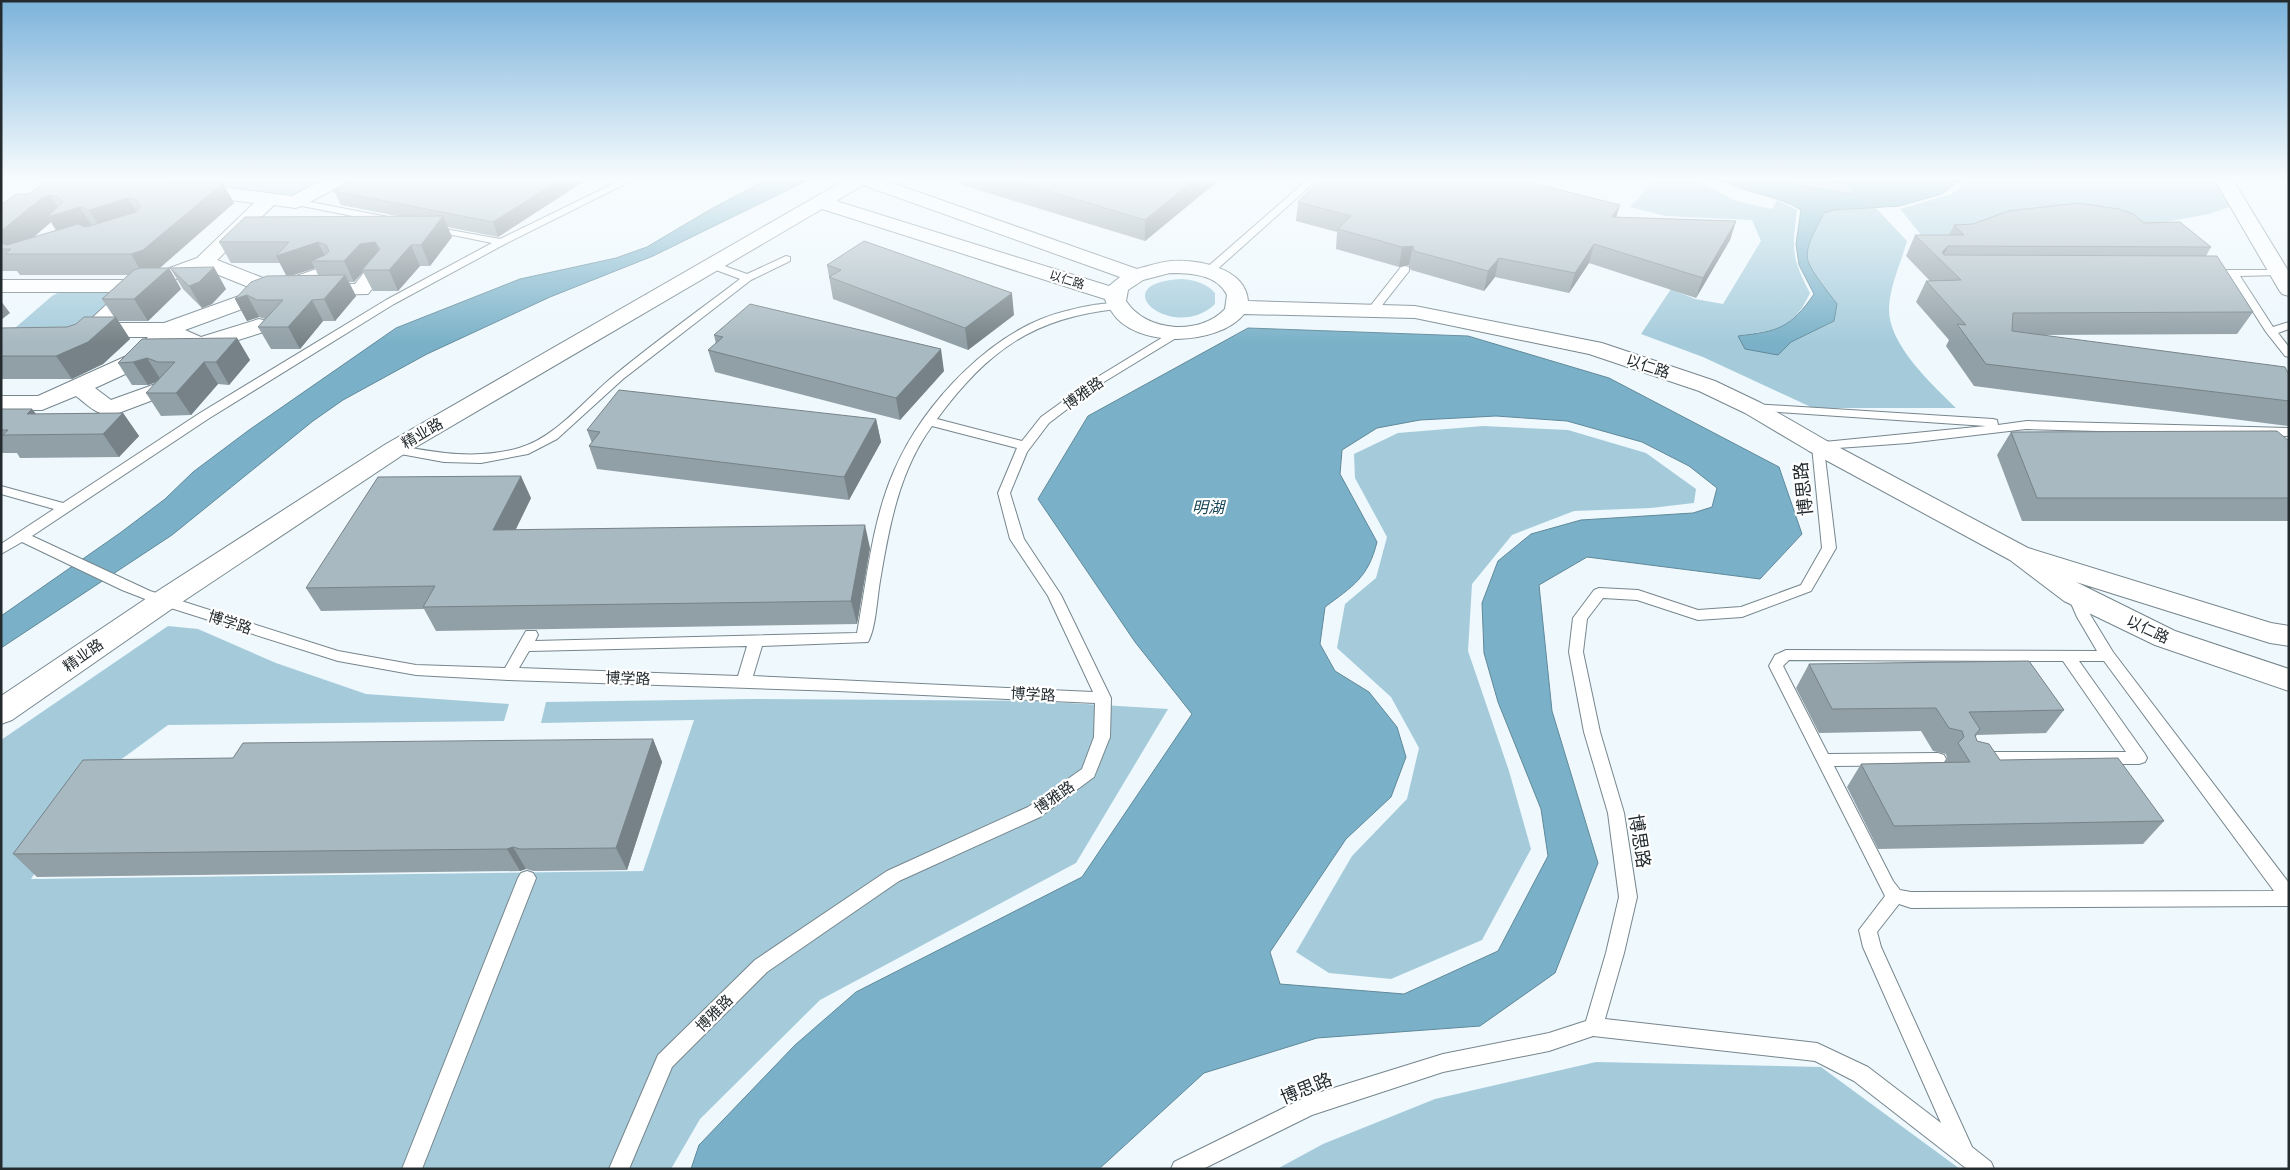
<svg xmlns="http://www.w3.org/2000/svg" width="2290" height="1170" viewBox="0 0 2290 1170" font-family="'Source Serif 4','Noto Sans SC',serif">
<style>
.green{fill:#a5cbdb}
.water{fill:#7ab1c8;stroke:#60899a;fill-rule:evenodd}
.lines{fill:none;stroke-linecap:round;stroke-linejoin:round}
.service-casing{stroke:#76868d;stroke-width:2}
.minor-casing{stroke:#76868d;stroke-width:2}
.service{fill:#fff;fill-rule:evenodd}
.minor{fill:#fff;fill-rule:evenodd}
.wall{fill:#919fa6;fill-rule:evenodd}
.shaded-wall{fill:#768287}
.building{fill:#a9b9c1;stroke:#768287}
.labels{text-anchor:middle;dominant-baseline:central;stroke-width:4.5;stroke-linejoin:round;paint-order:stroke}
.far-street-label{font-size:12px;fill:#242b2e;stroke:#fff}
.street-label{font-size:15px;fill:#242b2e;stroke:#fff}
.water-label{font-size:16px;font-style:italic;fill:#184759;stroke:#fff}
.near-street-label{font-size:18px;fill:#242b2e;stroke:#fff}
</style>
<rect width="100%" height="100%" fill="#eef8fd"/>
<path class="green" d="M155 180H325L298 196Z
M1654 180H1696L1736 201 1772 209 1777 200 1797 210C1792 250 1791 257 1810 293 1791 333 1777 328 1738 336L1778 355 1791 342 1834 321 1837 304C1829 293 1812 273 1808 261 1804 246 1818 226 1824 213L1834 210 1875 207 1907 241C1901 263 1890 285 1889 308 1888 345 1932 384 1956 408H1813L1703 357 1641 334 1671 289 1695 299 1723 304 1761 241 1752 220 1666 216 1630 207Z
M1764 180 1835 182 1845 183 1855 193C1840 199 1782 184 1764 180Z
M1969 180H2213L2232 206 2209 214 2122 230 1926 241 1900 209 1952 194Z
M1182 279C1195 280 1206 283 1215 293V304C1174 344 1100 283 1182 279Z
M137 283 90 328 8 334 52 296 61 291Z
M1483 426 1568 430 1646 453 1696 489 1694 503 1651 508 1574 511 1512 535 1472 584 1468 651 1509 771 1531 849 1482 940 1391 979 1329 973 1296 952 1352 856 1407 799 1419 748 1391 697 1337 648 1345 604 1376 578 1387 537 1355 478 1354 454 1398 433Z
M168 626 198 629 276 663 366 694 509 704 504 721 168 725 100 775 31 879 643 871 694 720 541 723 546 702 750 699 1036 701 1168 709 1076 863 820 1000 700 1119 671 1169H1V740Z
M1596 1062 1821 1067 1960 1169H1277L1323 1144 1435 1099Z"/>
<path class="water" d="M766 180H808L653 256 550 297 427 354 343 400 313 421 172 535 1 648V616L120 533 165 499 193 472 249 430 396 328 520 279 616 258 647 247 711 209Z
M1723 180H1764L1851 194 1854 192 1845 183 1820 180H1961L1942 194 1899 206 1834 210 1824 213C1818 226 1804 246 1808 261 1812 273 1829 293 1837 304L1834 321 1791 342 1778 355 1745 349 1738 336C1778 331 1790 329 1814 294L1799 265 1796 244 1801 210C1776 194 1748 195 1723 180Z
M1248 328 1468 336 1609 378 1779 467 1802 534 1760 579 1587 557 1539 585 1552 711 1598 863 1555 973 1480 1026 1317 1038 1204 1073 1099 1169H691L699 1145 795 1045 856 992 1082 877 1192 714 1135 642 1038 499 1088 416ZM1496 416 1567 421 1642 442 1689 466 1717 488 1712 507 1693 513 1581 520 1531 534 1498 561 1482 603 1484 653 1498 702 1541 809 1548 856 1498 951 1404 994 1280 984 1270 952 1346 839 1391 797 1406 757 1397 727 1369 692 1335 671 1320 644 1325 607C1353 586 1368 578 1377 542L1340 474 1342 450 1377 428 1420 420Z"/>
<g class="lines">
<g class="service-casing">
<path id="service" d="M621 180H633L505 244 394 304 208 419 32 536 150 591 338 651 416 665 505 668 526 631H536L538 635 535 641 857 633C867 579 872 521 894 471 923 403 994 328 1066 311 1077 308 1114 299 1121 306L1116 309C1032 318 986 352 937 419L1022 441 1041 417 1091 381 1173 331H1181V335L1099 385 1049 423 1027 452 1010 493 1024 539 1061 595 1111 698 1110 737 1094 777 1040 817 899 881 767 972 672 1067 629 1169H609L658 1055 755 960 887 871 1028 807 1082 769 1094 737 1095 703 838 691 508 680 416 675 338 661 158 604 122 590 22 542 1 554V544L54 509 1 494V486L63 503 200 413 386 300 492 243 428 230V226L500 239ZM932 426 1017 448 998 493 1010 539 1048 596 1093 692 753 676 762 646 868 642C876 628 877 598 880 581 889 527 899 471 932 426ZM747 646 738 676 519 668 529 651Z
M1307 180H1317L1213 273H1205V269Z
M295 199 388 217 393 220 388 223 292 204 290 202Z
M786 256 790 257V261L751 280 623 379 557 439 528 454 481 463 444 462 395 453 389 449 395 445C437 453 478 460 519 448 557 437 586 398 616 374 656 341 698 311 740 279L708 267V263H716L747 274Z
M1405 266 1409 267V271L1376 313H1368V309L1401 267Z
M2277 270 2281 271V275L2240 276 2273 327 2289 322V329L2278 333 2289 347V357L2285 356 2266 332 2230 276H2210L2205 273 2210 270Z
M1753 404 1993 419 1997 420 1998 425 2027 421 2289 428V436L2026 429 1908 443 1824 449 1836 548 1811 591 1742 617 1698 620 1637 600 1603 598 1587 619 1583 652 1600 732 1624 813 1637 897 1624 953 1605 1019 1817 1043 1868 1067 1941 1123 1863 947 1859 930 1885 896 1769 666 1775 655 1786 650 2097 651 2077 617 2067 594 2074 589 2079 591 2091 616 2113 652 2289 883V906L1911 908 1899 904 1877 932 1881 947 1972 1147 1991 1162 1994 1169H1967L1854 1081 1815 1061 1593 1036 1549 1051 1443 1072 1312 1115 1203 1169H1171L1174 1162 1308 1096 1443 1054 1549 1033 1586 1021 1606 953 1619 897 1608 813 1584 732 1569 652 1573 618 1594 590 1599 588 1638 590 1698 610 1741 607 1801 585 1822 548 1812 446 1814 443 1986 426 1749 410 1747 408ZM1789 660 2063 661 2126 752H1981L1975 754 1973 758 1975 762 1981 764H2139L2145 762 2147 758 2145 754 2079 661H2104L2274 891 1911 892 1900 890 1893 881 1834 766 1938 765 1944 763 1946 759 1944 755 1938 753 1828 754 1783 666Z
M527 871 533 873 536 878 422 1169H402L518 878 521 873Z"/>
</g>
<g class="minor-casing">
<path id="minor" d="M108 180H164L292 196 323 180H346L344 184 302 206 295 208 274 205 217 260 276 283 328 265 335 267 338 271 335 275 312 284H355C364 273 370 261 385 265L388 269 368 294 278 296 185 330 201 337 259 319 267 321 270 326 267 331 200 352 169 339 147 364 95 388 111 400 161 382 169 384 173 389 169 394 116 414C99 418 89 406 76 396L42 410H1V396H38L131 354 148 337H98L90 345 82 347 1 348V334L76 333 120 292H1V280H137L197 258 254 203 117 186 110 184ZM204 269 256 290 164 323H112L146 290Z
M845 180H884L1137 269C1148 266 1160 262 1171 261 1198 259 1246 268 1248 301L1415 306 1602 343 1715 381 1761 403 1827 441 2028 548 2271 623 2289 626V646L2270 643 2076 582 2175 631 2289 669V691L2155 645 2064 601 2010 560 1809 451 1745 413 1699 391 1589 354 1415 318 1244 314C1218 346 1135 349 1112 312 1109 308 1106 304 1105 299L822 209 404 454 173 608 12 720 1 724V696L153 594 386 444ZM863 185 1120 277 1109 286 836 201ZM1170 273C1190 273 1217 274 1227 295L1225 309C1200 336 1146 332 1126 301L1128 290 1143 280Z
M2215 180H2233L2289 272V296L2282 294 2279 290Z"/>
</g>
<use href="#service" class="service"/>
<use href="#minor" class="minor"/>
</g>
<path class="wall" d="M173 180 175 183H223L234 203 160 268H169L181 289 148 321H118L130 339 103 364 72 379H1V328L67 327 114 317 102 299 128 275H20L17 271H1V205L29 194ZM51 222 56 230 34 237Z
M586 180 498 237 447 227 452 237 430 266H420L398 291H373L363 272 354 282H349L356 296 335 321H323L300 349H271L258 327 265 319 259 317 247 321 235 299 287 276 280 263H231L219 242 397 216 341 205 334 191ZM315 268 318 275 291 276Z
M961 180H1219L1145 241 962 185Z
M1298 202 1620 205 1616 217 1736 221 1730 240 1696 298 1589 263 1569 293 1495 277 1484 291 1411 270 1409 265 1399 267 1336 249 1337 232 1296 221Z
M2144 223 2211 247 2206 256 2253 312 2237 334 2039 335 2289 375V425L2288 426 1974 386 1946 346 1949 340 1916 302 1926 281H1930L1906 256 1915 235H1949L1954 225Z
M827 265 1014 315 968 350 833 299Z
M170 268 226 289 212 304 202 308 183 289Z
M714 335 944 371 900 420 715 372 708 350 716 344Z
M237 338 250 360 229 385 218 384 191 415 161 416 146 393 157 382 148 385H132L118 363Z
M1 409H32L36 414 123 413 139 436 119 457 20 458 17 453H1Z
M876 419 881 442 849 500 597 469 589 446 592 443 587 430Z
M2011 432 2289 441V521H2022L1997 455Z
M531 498 515 530 870 548 857 624 436 631 424 609 321 611 306 588Z
M1809 664 2064 710 2046 733 1977 735 1975 737 1977 741 2000 760 2164 821 2143 844 1878 849 1847 787 1861 764 1944 762 1947 758 1946 754 1933 751 1921 731 1819 733 1796 688Z
M653 739 662 762 627 870 533 871 526 869 520 871 37 877 13 854 233 758Z"/>
<path class="shaded-wall" d="M170 180H173L184 199 167 183Z
M559 180H586L498 237 493 222Z
M1194 180H1219L1145 241V220Z
M223 183 234 203 156 271 144 276 131 254Z
M50 195 62 213 80 207 93 228 61 238 51 222 14 254 11 249 1 245V231L43 197Z
M128 198 140 219 102 231 89 210Z
M1620 205 1614 224 1612 217Z
M443 216 452 237 430 266 421 245Z
M1736 221 1730 240 1696 298 1703 278Z
M318 242 327 261H311L315 268 287 277 276 256Z
M375 242 385 263 362 270 363 272 354 282 344 261 360 244Z
M1594 244 1589 263 1569 293 1575 273Z
M411 245 420 266 398 291 389 270Z
M1413 246 1409 265 1399 267 1402 247Z
M1948 246 1941 261 1942 252Z
M1499 258 1495 277 1484 291 1488 271Z
M214 267 226 289 212 304 202 308 189 286Z
M169 268 181 289 148 321 134 299Z
M345 275 356 296 335 321 324 299Z
M1012 293 1014 315 968 350 965 328Z
M247 295 259 317 247 321 235 299Z
M312 300 323 321 300 349 288 327Z
M1 301 10 313 1 320Z
M116 317 130 339 103 364 72 379 56 356Z
M237 338 250 360 229 385 216 362Z
M941 349 944 371 900 420 896 398Z
M147 358 161 380 148 385 133 362Z
M204 362 218 384 191 415 176 393Z
M32 409 49 431 27 414Z
M123 413 139 436 119 457 103 434Z
M876 419 881 442 849 500 844 477Z
M521 476 531 498 504 554 493 530Z
M865 525 870 548 857 624 851 601Z
M653 739 662 762 627 870 616 848Z
M513 847 526 869 520 871 507 849Z"/>
<path class="building" d="M47 180H170L167 183H223L143 250 131 254H5L11 249H1V243L7 245 78 224 85 227 93 225 136 212 141 206 136 200 128 198 89 210 80 207 47 217 63 202 58 197 50 195 43 197 1 231V205L16 194H29Z
M353 180H559L493 222 334 191Z
M1012 180H1194L1145 220Z
M1321 180H1521L1620 205 1612 217 1736 221 1703 278 1594 244 1575 273 1499 258 1488 271 1414 251 1413 246 1402 247 1338 229 1351 216 1298 202Z
M2079 203 2119 209 2133 214 2144 223 2180 222 2211 247 1948 246 1942 252 1944 255 2217 256 2253 312 2013 313 2012 331 2285 367 2289 375V401L1986 364 1957 324 1966 325 1926 281 1961 280 1915 235H1964L1954 225 1973 224 2008 211Z
M443 216 421 245H411L389 270H362L380 249 375 242 360 244 344 261H311L325 255 329 251 326 245 318 242 276 256 289 242H219L245 217Z
M864 241 1012 293 965 328 829 277 841 270 827 265Z
M214 267 199 282 189 286 170 268Z
M141 268H169L134 299H102L134 270Z
M345 275 324 299 312 300 288 327H258L283 300H257L247 295 235 299 251 282 267 276Z
M750 304 941 349 896 398 708 350 723 337 714 335Z
M84 317H116L88 342 56 356H1V328L67 327 76 324Z
M237 338 216 362H204L176 393H146L175 362H158L147 358 133 362 118 363 142 339Z
M619 390 876 419 844 477 589 446 600 432 587 430Z
M1 409H32L27 414 123 413 103 434 3 435 8 430H1Z
M2277 431 2289 441V498H2037L2011 432Z
M521 476 493 530 865 525 851 601 423 607 435 586 306 588 378 477Z
M2029 661 2064 710 1969 712 1980 729 1975 735 1977 741 1989 744 2000 760 2118 758 2164 821 1894 826 1861 764 1970 762 1958 743 1964 737 1962 731 1949 728 1936 708 1832 709 1809 664Z
M653 739 616 848 520 849 513 847 507 849 13 854 83 760 233 758 243 743Z"/>
<linearGradient id="sky" x2="0" y2="1"><stop stop-color="#7cb3db"/><stop offset="0.52" stop-color="#f7fcfe"/><stop offset="1" stop-color="#f7fcfe" stop-opacity="0"/></linearGradient>
<rect width="2290" height="344" fill="url(#sky)"/>
<g class="labels">
<g class="far-street-label">
<text transform="translate(1067 280) rotate(17)">以仁路</text>
</g>
<g class="street-label">
<text transform="translate(1648 366) rotate(18)">以仁路</text>
<text transform="translate(1083 393) rotate(-35)">博雅路</text>
<text transform="translate(422 433) rotate(-30)">精业路</text>
<text transform="translate(230 622) rotate(18)">博学路</text>
<text transform="translate(2148 629) rotate(25)">以仁路</text>
<text transform="translate(83 655) rotate(-35)">精业路</text>
<text transform="translate(628 678) rotate(2)">博学路</text>
<text transform="translate(1033 694) rotate(3)">博学路</text>
<text transform="translate(1054 797) rotate(-35)">博雅路</text>
<text transform="translate(714 1013) rotate(-45)">博雅路</text>
</g>
<g class="water-label">
<text x="1208" y="507">明湖</text>
</g>
<g class="near-street-label">
<text transform="translate(1803 489) rotate(-96)">博思路</text>
<text transform="translate(1640 841) rotate(81)">博思路</text>
<text transform="translate(1306 1088) rotate(-22)">博思路</text>
</g>
</g>
<rect width="2290" height="1170" fill="none" stroke="#242b2e" stroke-width="5"/>
</svg>
